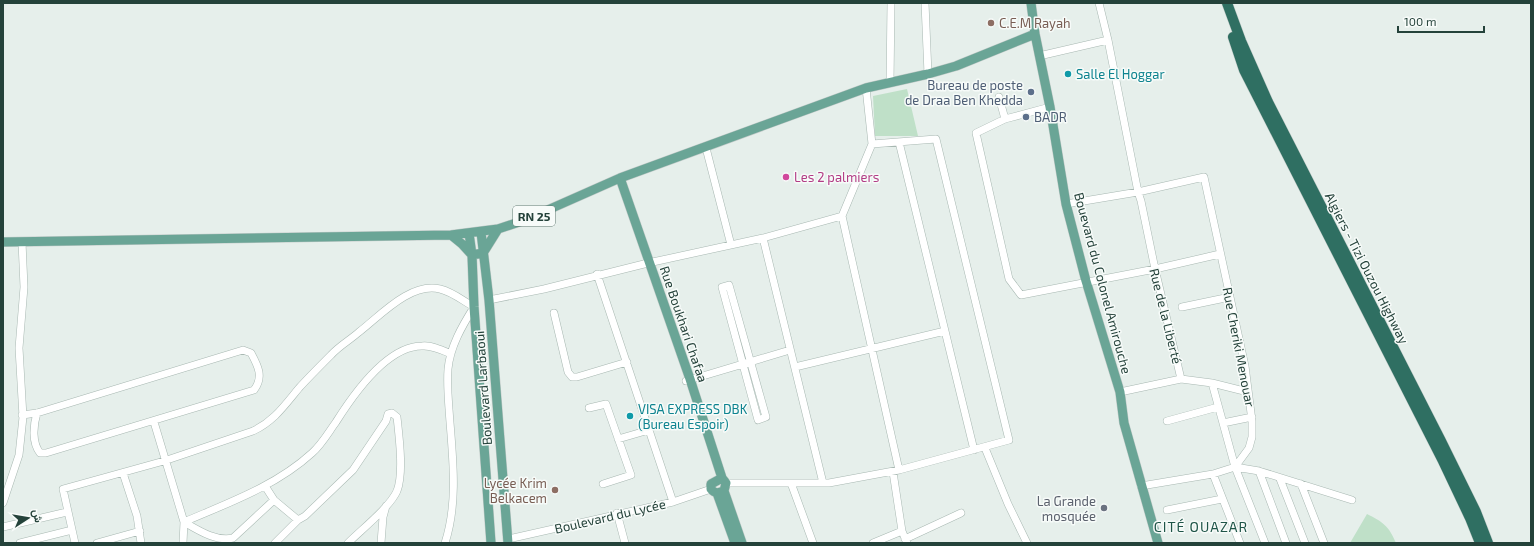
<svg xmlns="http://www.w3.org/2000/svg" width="1534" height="546" viewBox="0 0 1534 546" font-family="'Exo 2',Vazirmatn,sans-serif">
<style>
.green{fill:#bfe0c8}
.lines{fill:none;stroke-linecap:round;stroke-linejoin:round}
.minor-casing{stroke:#a8b8b2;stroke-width:8}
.major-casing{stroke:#c2cac8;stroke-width:10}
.highway-casing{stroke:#c2cac8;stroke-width:11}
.minor{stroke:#fff;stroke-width:7}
.major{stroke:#6aa596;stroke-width:9}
.highway{stroke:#2f6f62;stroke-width:10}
.education-dot{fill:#8d6e63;stroke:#f7fbf9;stroke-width:1.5}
.culture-dot{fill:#0f9aa8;stroke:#f7fbf9;stroke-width:1.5}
.service-dot{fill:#5c6f8a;stroke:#f7fbf9;stroke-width:1.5}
.hotel-dot{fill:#d1479c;stroke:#f7fbf9;stroke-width:1.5}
.worship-dot{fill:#6b7280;stroke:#f7fbf9;stroke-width:1.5}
.labels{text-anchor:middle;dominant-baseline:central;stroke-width:3;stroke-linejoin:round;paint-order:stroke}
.shield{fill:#f7fbf9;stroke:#637a73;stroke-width:1}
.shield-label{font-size:12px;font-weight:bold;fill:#24423a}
.education-label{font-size:13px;fill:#785e54;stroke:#f7fbf9;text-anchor:start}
.culture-label{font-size:13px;fill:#0d838f;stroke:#f7fbf9;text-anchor:start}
.service-label{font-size:13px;fill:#4e5e75;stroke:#f7fbf9;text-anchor:end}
.hotel-label{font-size:13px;fill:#b23c85;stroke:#f7fbf9;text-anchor:start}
.street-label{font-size:13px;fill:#24423a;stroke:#f7fbf9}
.worship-label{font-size:13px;fill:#5b616d;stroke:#f7fbf9;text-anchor:end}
.neighbourhood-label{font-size:14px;letter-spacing:1px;fill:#1f5548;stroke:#f7fbf9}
</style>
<rect width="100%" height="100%" fill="#e6efeb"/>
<path class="green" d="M907 89 918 136H875L873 96Z
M1367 514C1383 522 1389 526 1396 543H1350Z"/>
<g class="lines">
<g class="minor-casing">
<path id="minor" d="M925 3 928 74
M1039 56 1108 40
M890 83 891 3
M999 97 1005 119 1050 107
M1005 119 976 133 1009 279 1021 295 1155 269 1220 254
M899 142 974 450
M706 148 731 245
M1066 204 1138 192 1108 40 1099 3
M842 216 872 144 866 88
M597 274 673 502
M729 285 766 417 758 420 722 287Z
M489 300 544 289 648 263 763 238
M1182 307 1230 297
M554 313 568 372 572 377H577L627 362
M795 367 945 331
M1181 379 1212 383 1248 392
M686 381 790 350
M1212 383 1235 467 1265 543
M1120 392 1181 379 1155 269 1141 201 1138 192 1204 177 1245 366 1252 421V437L1249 448 1235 467 1213 474 1141 486
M589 408 606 404 631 475 603 484
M22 415 37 413 243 350 251 353C258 366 264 377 254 390L46 453H40C32 443 33 426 37 413
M1167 421 1218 407
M154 422 184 522C198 530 216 542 233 538L274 500
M1223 423 1252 417
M618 439 649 430
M985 448 1008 504 1027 543
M1235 467 1259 471 1352 500
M1259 471 1286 543
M893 472 902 531 907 543
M123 473 137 516 141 543
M1213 474 1240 543
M1280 479 1305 543
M726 483H829L899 470 1009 440 936 139 872 144
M791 483 813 543
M823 483 763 238 842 216 899 470
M1301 484 1324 543
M265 486 274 500 298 520
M3 503 19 455 23 417 19 348 24 287 22 242
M1167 510 1222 499
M617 513 625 543
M3 527 67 512
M508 539 673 502 711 489
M905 539 961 513
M20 543 72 530
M75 543 63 489 164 461 253 431C274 421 284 406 299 388 309 377 320 366 331 355 339 346 350 340 359 332 380 316 410 282 440 289 453 292 463 301 474 307 462 326 450 347 448 369 447 382 448 396 449 409 452 453 459 500 445 543
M97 543 140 531
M183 543 184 522C228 503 276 486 312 453 322 444 328 433 336 422 353 395 387 346 422 346 432 345 442 350 451 354
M275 543 298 520 305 516 353 470 386 421 388 414 392 413 397 417C399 436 404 473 397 491 390 507 361 530 348 543
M381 543 383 517 386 506
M873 543 902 531"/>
</g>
<g class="major-casing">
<path id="major" d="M1031 3 1035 34 1050 107 1066 204 1086 281 1120 392 1124 423 1158 543
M620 178 690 379 722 478 726 483 724 491C718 493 715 494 711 489V484L722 478
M481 232 489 300 508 543
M469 233 472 255 474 307 491 543
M451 235 462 244 472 255 483 253 498 229
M3 242 451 235 498 229 525 220 620 178 866 88 928 74 956 66 1035 34
M724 491 742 543
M717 493 735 543"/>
</g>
<g class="highway-casing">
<path id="highway" d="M1227 3 1241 41 1268 102 1440 439 1476 512 1488 543
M1233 37 1244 70 1443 461 1470 518 1480 543"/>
</g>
<use href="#minor" class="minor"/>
<use href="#major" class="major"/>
<use href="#highway" class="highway"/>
</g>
<g class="education-dot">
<circle cx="991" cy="23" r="4"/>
<circle cx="555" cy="490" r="4"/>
</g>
<g class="culture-dot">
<circle cx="1068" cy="74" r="4"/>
<circle cx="630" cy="416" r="4"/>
</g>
<g class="service-dot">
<circle cx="1031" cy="92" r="4"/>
<circle cx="1026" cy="117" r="4"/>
</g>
<circle class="hotel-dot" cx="786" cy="177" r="4"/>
<circle class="worship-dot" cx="1104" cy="508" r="4"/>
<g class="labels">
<rect class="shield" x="513" y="206" width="42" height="20" rx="3"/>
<g class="shield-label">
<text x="534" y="216">RN 25</text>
</g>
<g class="education-label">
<text x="999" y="23">C.E.M Rayah</text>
<text x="547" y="483" text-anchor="end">Lycée Krim<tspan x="547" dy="15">Belkacem</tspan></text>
</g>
<g class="culture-label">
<text x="1076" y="74">Salle El Hoggar</text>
<text x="638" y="409">VISA EXPRESS DBK<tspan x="638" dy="15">(Bureau Espoir)</tspan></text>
</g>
<g class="service-label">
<text x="1023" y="85">Bureau de poste<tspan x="1023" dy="15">de Draa Ben Khedda</tspan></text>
<text x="1034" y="117" text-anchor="start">BADR</text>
</g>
<g class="hotel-label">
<text x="794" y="177">Les 2 palmiers</text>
</g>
<g class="street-label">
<text transform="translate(1367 268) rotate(63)">Algiers - Tizi Ouzou Highway</text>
<text transform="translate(1103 283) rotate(75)">Bouevard du Colonel Amirouche</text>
<text transform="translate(1166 316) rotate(76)">Rue de la Liberté</text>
<text transform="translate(684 324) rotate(71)">Rue Boukhari Chafaa</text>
<text transform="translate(1239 347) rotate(79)">Rue Cheriki Menouar</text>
<text transform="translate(483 388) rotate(-94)">Boulevard Larbaoui</text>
<text transform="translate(610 516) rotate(-13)">Boulevard du Lycée</text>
</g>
<g class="worship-label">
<text x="1096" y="501">La Grande<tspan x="1096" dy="15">mosquée</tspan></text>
</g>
<g class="neighbourhood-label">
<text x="1201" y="526">CITÉ OUAZAR</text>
</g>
</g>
<rect width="1534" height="546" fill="none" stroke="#24423a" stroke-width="8"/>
<g transform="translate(28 518) rotate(78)" stroke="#f7fbf9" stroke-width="3" paint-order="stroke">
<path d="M0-3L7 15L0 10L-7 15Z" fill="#24423a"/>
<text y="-6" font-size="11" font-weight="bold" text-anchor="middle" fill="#24423a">ش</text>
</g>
<path d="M1398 26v6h86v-6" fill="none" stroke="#24423a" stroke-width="2"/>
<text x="1404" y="26" font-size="12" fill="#24423a" stroke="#f7fbf9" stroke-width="3" paint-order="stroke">100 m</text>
</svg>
